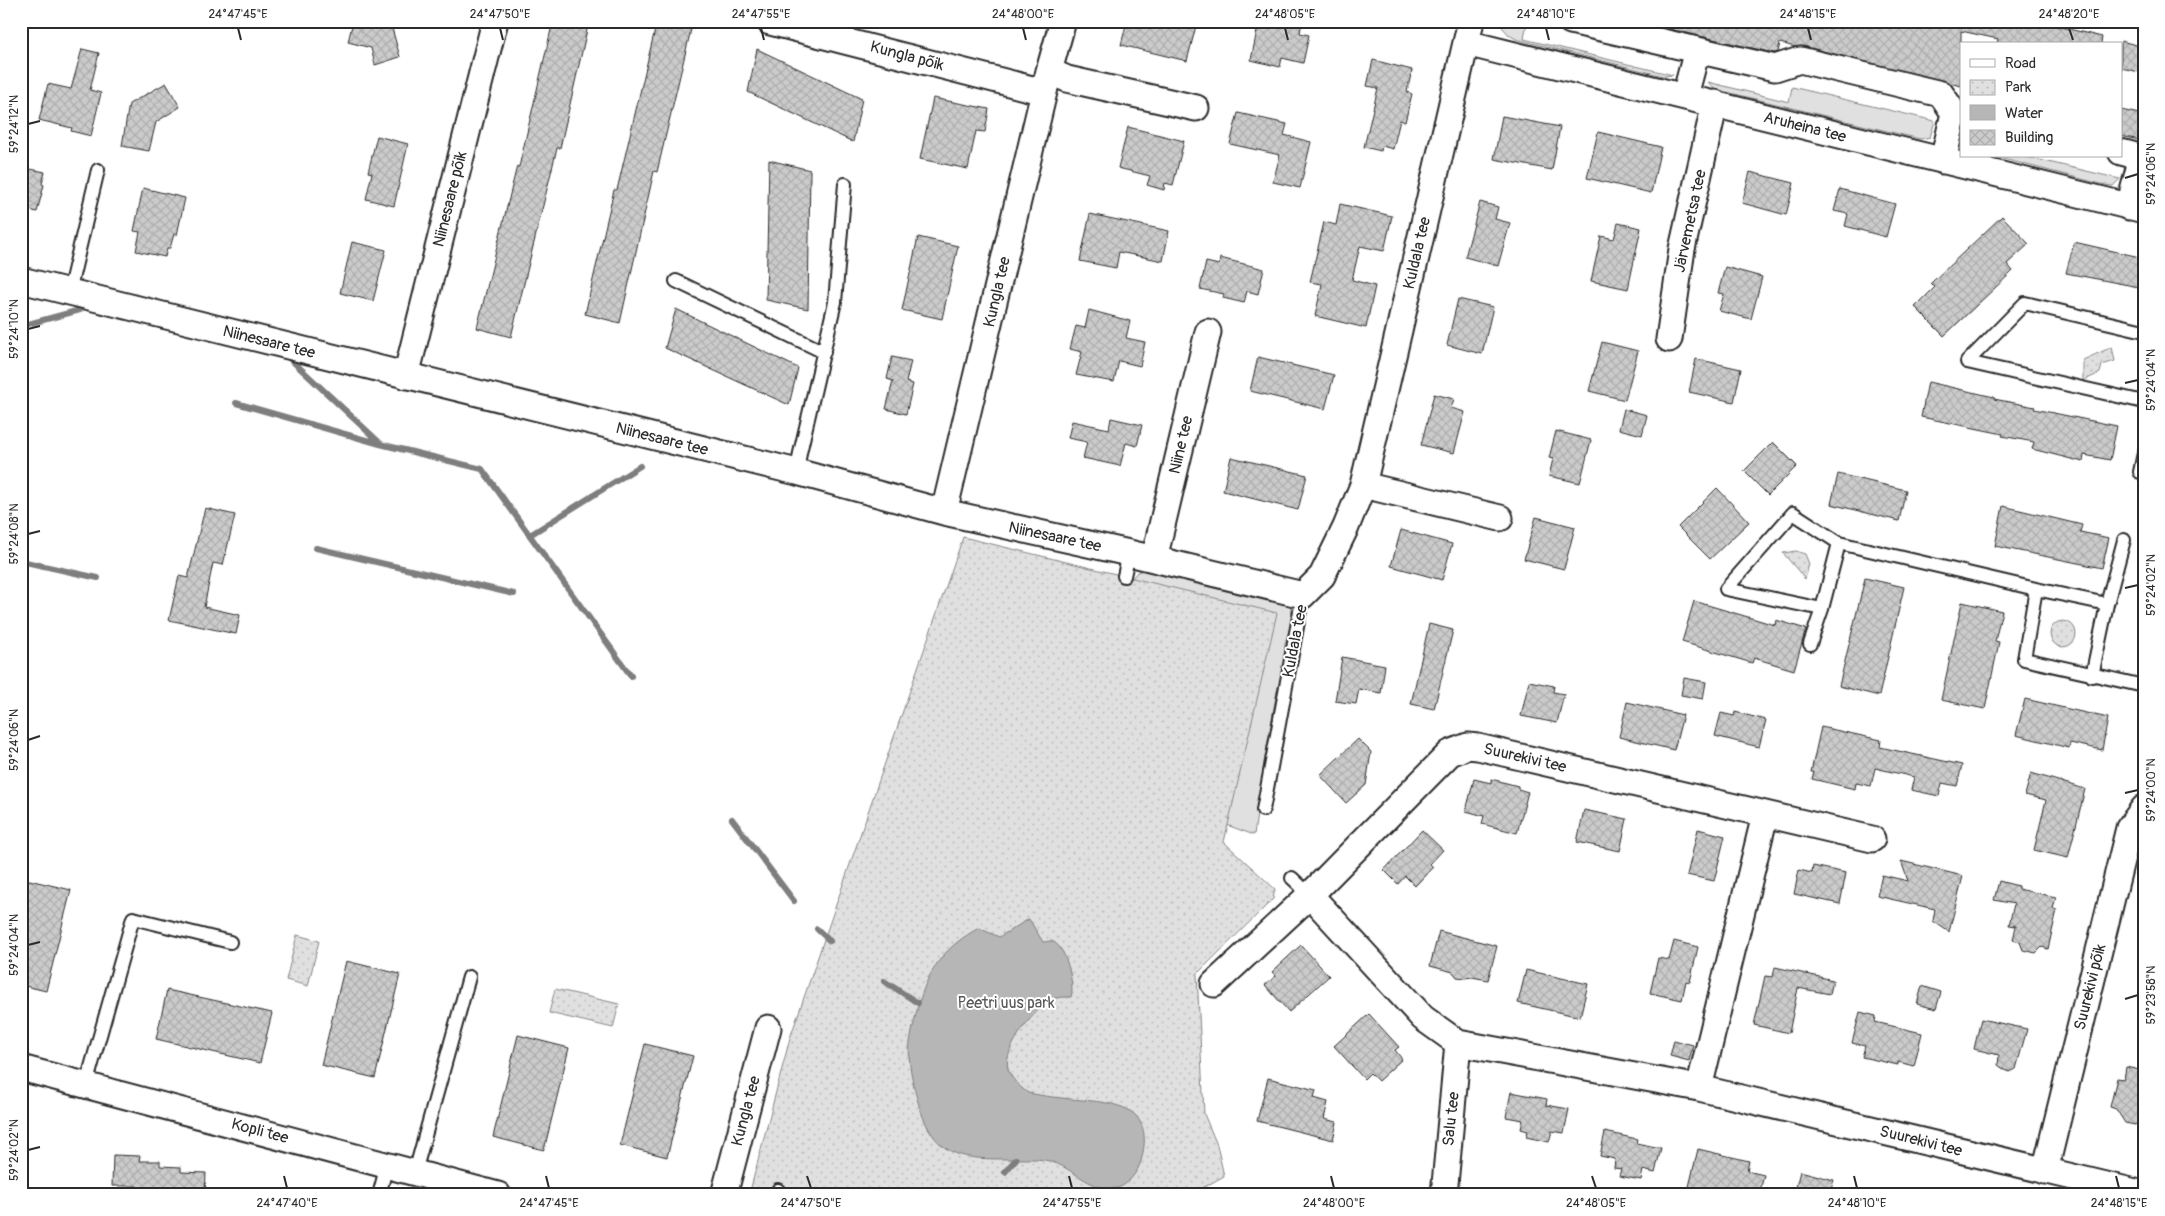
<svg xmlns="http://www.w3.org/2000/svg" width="2165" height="1216" viewBox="0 0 2165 1216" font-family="Pangolin,sans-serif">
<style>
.green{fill:#e0e0e0;stroke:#868686}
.park{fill:url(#park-dots);stroke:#868686}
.water{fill:#b6b6b6;stroke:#7e7e7e}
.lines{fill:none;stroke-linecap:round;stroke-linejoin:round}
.stream{stroke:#7e7e7e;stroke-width:6}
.building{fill:url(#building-cross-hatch);stroke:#2b2b2b}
.lane-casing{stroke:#2b2b2b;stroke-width:16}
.street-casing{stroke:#2b2b2b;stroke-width:29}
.lane{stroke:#fff;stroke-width:12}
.street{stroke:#fff;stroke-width:25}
.ticks{fill:none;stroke:#2b2b2b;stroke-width:2}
.labels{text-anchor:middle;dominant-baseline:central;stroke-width:4;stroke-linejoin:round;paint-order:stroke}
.street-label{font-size:16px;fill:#2b2b2b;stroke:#fff}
.park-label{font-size:16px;fill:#585858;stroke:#fff}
.neatline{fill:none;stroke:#2b2b2b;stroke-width:2}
.ticks-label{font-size:12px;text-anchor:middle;fill:#2b2b2b}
</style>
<defs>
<pattern id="park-dots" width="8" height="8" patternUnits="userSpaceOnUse" patternTransform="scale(1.25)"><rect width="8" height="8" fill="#e0e0e0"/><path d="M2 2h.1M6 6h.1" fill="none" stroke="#c0c0c0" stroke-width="1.8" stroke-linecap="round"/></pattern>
<pattern id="building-cross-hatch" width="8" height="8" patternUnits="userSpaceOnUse" patternTransform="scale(1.25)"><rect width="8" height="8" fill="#cbcbcb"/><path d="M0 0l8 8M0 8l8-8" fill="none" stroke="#aeaeae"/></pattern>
</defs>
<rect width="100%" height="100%" fill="#fff"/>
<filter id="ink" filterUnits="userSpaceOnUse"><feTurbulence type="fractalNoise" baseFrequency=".02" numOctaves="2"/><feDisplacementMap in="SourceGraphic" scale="10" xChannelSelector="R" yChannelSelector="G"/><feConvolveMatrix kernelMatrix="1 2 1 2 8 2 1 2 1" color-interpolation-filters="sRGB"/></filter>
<g filter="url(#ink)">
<path class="green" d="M1497 21H1527L1524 39 1673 75 1663 76 1516 39 1509 35Z
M1708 82 1789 102 1792 87 1935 121 1930 137 1920 139 1714 89Z
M1992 156H2023L2120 179 2113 186 2105 185Z
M1147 569 1290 604 1293 618 1285 643 1283 673 1277 691 1265 757 1254 835 1224 824 1130 581 1137 572Z"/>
<path class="park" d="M2112 347 2115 361 2102 365 2100 373 2083 381V360Z
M963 537 1277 613 1224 842 1275 889 1273 899 1197 974 1204 1114 1217 1145 1224 1176 1190 1195H749L790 1038Z
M1796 551 1805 554 1809 564 1805 579 1783 553Z
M2050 634a13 13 0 1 1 26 0a13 13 0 1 1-26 0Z
M297 935 319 941 308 986 286 980Z
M555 989 619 1004 613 1028 549 1013Z"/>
<path class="water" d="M1029 919 1043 942C1045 942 1048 941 1051 941 1066 944 1075 985 1071 997 1065 997 1061 997 1055 998 1037 1005 1002 1049 1008 1069 1011 1079 1020 1087 1028 1093 1039 1095 1050 1097 1062 1098 1082 1101 1124 1100 1137 1117 1147 1130 1145 1146 1141 1161 1138 1171 1128 1186 1117 1188 1094 1192 1074 1170 1055 1163 1043 1158 1030 1159 1017 1159 964 1159 935 1161 918 1102 913 1084 907 1061 910 1042 920 990 930 954 979 928L999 937Z"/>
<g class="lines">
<path class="stream" d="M21 326 80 310
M288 357 380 443
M236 403 380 444 482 469 631 676
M530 535 640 466
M316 548 514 594
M21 561 98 578
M732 819 794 901
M817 929 830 941
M884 981 918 1003
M1005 1172 1016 1159"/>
</g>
<path class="building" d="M353 21H390L400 57 375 65 371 48 348 42Z
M553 21H589L560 148H557L511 337 477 328 517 166 519 167Z
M657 21H693L657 172 654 171 620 323 585 314 614 190H617Z
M1127 21H1179L1196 26 1187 61 1121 45Z
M1259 21H1302L1300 33 1309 35 1303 63 1282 58 1280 67 1251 60Z
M1657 21H1764L1783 26 1784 21H1815L1833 25 1834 21H2036L2102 37 2101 44H1997L1998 39 1961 31V86L1803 46 1795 47 1780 43 1778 52 1774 53 1656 26Z
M2121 41 2144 47V73L2121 68Z
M82 49 99 53 90 90 101 93 91 136 71 131 72 128 39 120 48 84 71 89Z
M757 49 862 99 853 142 748 92Z
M1373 60 1412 70 1407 92 1412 94 1405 122 1400 120 1393 149 1382 146 1381 151 1364 147 1378 88 1367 86Z
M166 83 180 107 156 122 149 151 122 146 129 104Z
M933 98 989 109 985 132 976 131 968 169 920 159Z
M2121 110 2144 115V141L2121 136Z
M1238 113 1287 124 1284 135 1311 142 1300 188 1273 182 1280 155 1230 144Z
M1502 116 1560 127 1552 170 1494 159Z
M1128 127 1184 141 1173 185 1165 183 1164 190 1147 185 1150 176 1118 168Z
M1598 132 1661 147 1651 193 1587 178Z
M377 136 408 144 394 206 366 199 372 173 368 172Z
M769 160 810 170 808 309 766 300Z
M21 167 45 172 42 184 44 185 37 212 21 208Z
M1750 172 1794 183 1786 215 1742 203Z
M143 188 185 198 177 235 174 234 170 248H167L165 257 136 251 140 232 134 231Z
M1840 189 1895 204 1886 237 1845 226 1848 214 1834 211Z
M1480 202 1498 207 1495 219 1510 223 1498 266 1465 257Z
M1340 204 1392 216 1384 251 1360 246 1352 280 1375 286 1366 328 1315 316 1322 284 1310 282 1324 222 1336 225Z
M1090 214 1169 231 1163 261 1119 252 1116 268 1080 261Z
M2002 216 2029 244 2007 264 2013 271 1944 336 1915 307 1935 287 1931 283Z
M1618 223 1641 228 1628 289 1591 281 1601 236 1614 239Z
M918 237 958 246 942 319 902 310Z
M352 242 386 250 373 301 340 293Z
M2074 242 2144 258V288L2066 273Z
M1220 258 1264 269 1258 294 1247 291 1244 303 1223 298 1224 294 1200 289 1206 262 1219 265Z
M1725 267 1762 277 1751 319 1719 311 1724 294 1718 293Z
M1458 299 1493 307 1482 354 1447 345Z
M676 309 798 368 789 405 665 348Z
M1089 310 1130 321 1126 338 1145 342 1140 366 1119 361 1114 382 1076 375 1082 352 1070 349 1076 326 1085 328Z
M1602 342 1638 351 1625 400 1589 391Z
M892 357 911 361 906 382 913 384 906 414 886 409 893 381 887 379Z
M1258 357 1334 375 1325 409 1250 391Z
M1696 359 1741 369 1734 402 1689 392Z
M1928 382 1994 397V399L2035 407 2034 409 2117 426 2110 460 2084 455 2083 462 2032 449 2034 442 2002 436 2003 434 1921 417Z
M1434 394 1454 399 1451 408 1465 412 1454 453 1421 445Z
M1624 409 1647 415 1642 435 1619 429Z
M1111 418 1142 425 1137 446 1126 443 1120 466 1083 458 1087 442 1068 438 1072 421 1109 429Z
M1556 431 1591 440 1580 483 1549 476 1553 459 1549 458Z
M1773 442 1797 466 1768 495 1744 471Z
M1231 457 1307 475 1298 510 1223 491Z
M1838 474 1906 490 1899 521 1831 504Z
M1717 488 1749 522 1710 559 1678 527Z
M2003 506 2082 525 2080 532 2109 538 2102 568 1995 546Z
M205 508 235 515 223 565 213 563 204 607 240 615 236 634 169 620 179 576 188 578Z
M1536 517 1575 527 1564 569 1524 559Z
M1401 530 1452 544 1442 580 1391 566Z
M1865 578 1904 587 1879 696 1839 686Z
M1694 601 1775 625 1776 620 1806 629 1794 670 1754 658 1752 663 1682 642Z
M1962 602 2002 611 1995 641 1999 642 1985 709 1941 700Z
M1429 624 1453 630 1434 709 1411 704Z
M1342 657 1385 665 1381 693 1359 689 1356 704 1335 701Z
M1684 678 1706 682 1703 699 1681 695Z
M1529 681 1554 686 1553 692 1564 694 1557 723 1521 716Z
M2025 699 2108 718 2102 750 2070 743 2069 748 2016 735Z
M1627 702 1683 715 1674 750 1619 737Z
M1735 712 1766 720 1759 747 1715 736 1721 713 1734 716Z
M1821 727 1881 740 1880 747 1962 765 1957 786 1942 783 1939 796 1911 790 1914 777 1875 768 1871 786 1856 783 1855 789 1812 779 1814 772H1811Z
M1358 739 1371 752 1366 785 1346 803 1320 775Z
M2031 773 2085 789 2068 858 2034 850 2046 800 2025 795Z
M1474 779 1491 783V779L1518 786V789L1528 792 1517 833 1482 824 1484 816 1466 811Z
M1584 810 1627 819 1620 851 1577 842Z
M1698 829 1725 836 1714 881 1687 875Z
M1422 830 1443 850 1430 864 1433 867 1415 886 1405 876 1398 884 1384 870Z
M1901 861 1963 876 1949 932 1933 921 1935 909 1877 896 1882 875 1908 881Z
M1813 866 1846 873 1840 904 1794 894 1799 870 1812 873Z
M21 878 71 890 46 991 21 985Z
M1999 881 2018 886V889L2056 897 2053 909 2057 910 2048 949 2042 947 2036 953 2023 950 2020 942 2013 940 2016 926 2009 925 2014 904 1994 900Z
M1439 931 1497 946 1488 980 1472 977 1465 978 1457 977 1453 972 1430 966Z
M1674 941 1698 947 1690 982 1686 981 1682 1000 1650 993 1658 958 1669 960Z
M1301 945 1329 976 1289 1012 1265 985 1276 976 1272 972Z
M346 961 400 974 375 1078 321 1065Z
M1775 967 1833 980 1830 994 1798 988 1789 1033 1754 1025 1765 976 1773 977Z
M1526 970 1588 984 1580 1017 1518 1003Z
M1922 986 1941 992 1936 1009 1917 1004Z
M167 990 272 1013 260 1063 156 1039Z
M1860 1012 1876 1016 1875 1022 1922 1033 1914 1066 1898 1062V1065L1862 1057 1865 1046 1852 1043Z
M1369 1014 1399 1047 1395 1050 1402 1059 1378 1081 1370 1073 1364 1079 1334 1046Z
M1981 1019 2027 1029 2016 1069 2010 1072 2005 1070 1998 1065 1999 1055 1974 1049Z
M518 1035 569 1048 544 1150 493 1137Z
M1674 1040 1693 1045 1689 1061 1670 1056Z
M645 1044 693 1056 667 1157 620 1145Z
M2126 1067 2144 1071V1119L2135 1125 2125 1123 2116 1109 2110 1107 2117 1078 2124 1079Z
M1268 1078 1316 1090 1314 1098 1328 1102 1324 1119 1337 1122 1333 1140 1257 1121Z
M1511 1092 1547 1099 1546 1105 1569 1109 1564 1133 1552 1131 1549 1142 1526 1137 1528 1131 1521 1129 1523 1120 1506 1117Z
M1605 1132 1637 1139 1636 1143 1661 1148 1655 1173 1643 1170 1641 1180 1619 1176 1621 1169 1614 1168 1615 1159 1600 1156Z
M1698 1149 1749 1161 1747 1171 1764 1175 1759 1195H1687Z
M113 1155 140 1156 139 1161H160V1166L181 1167V1172L206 1173 205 1195H157V1192L137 1191V1186H112Z
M1800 1171 1834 1180 1829 1195H1794Z"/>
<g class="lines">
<g class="lane-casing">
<path id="lane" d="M676 281 824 352
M69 292 98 170
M2144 331 2025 303 1967 362 2144 402
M797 472 800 453 835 302 845 184
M2140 472 2144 453
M1839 543 1822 609 1726 589 1793 513 1839 543 2036 589
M1124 576 1129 553
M2107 604 2124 540
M1810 644 1822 609
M2092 676 2107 604 2036 589 2024 659 2144 686
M1263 810 1303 595
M1292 878 1310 895
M86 1085 133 918 230 942
M415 1172 469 977
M379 1195 387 1165
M777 1195 778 1190"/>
</g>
<g class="street-casing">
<path id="street" d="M1571 21 1775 68 1800 60 1941 94 1954 113 1961 114
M770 22 1044 92
M1466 43 2144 210
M1049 71 1067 79 1196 108
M1685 96 1697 50
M2121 152 2144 158
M1943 161 1954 113
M2129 207 2142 157
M21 280 797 472 944 512 1129 553 1303 595 1322 576 1346 527 1363 485 1471 21
M1669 339 1682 249 1715 103
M406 376 495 21
M1363 485 1500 518
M944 512 1049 71 1063 21
M1154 559 1208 332
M1872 839 1478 747 1468 746 1450 753 1310 895 1423 1018 1458 1043 1699 1088 2144 1194
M1214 984 1310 895
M21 1068 498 1195
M1699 1088 1765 815
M2045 1171 2129 828 2144 808
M724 1195 768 1028
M1444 1195 1458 1043"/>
</g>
<use href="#lane" class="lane"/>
<use href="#street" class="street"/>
</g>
</g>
<path class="ticks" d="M238 28 241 40M500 28 503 40M761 28 764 40M1023 28 1026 40M1285 28 1288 40M1546 28 1549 40M1808 28 1811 40M2069 28 2073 40M28 124 40 121M2125 178 2138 174M28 329 40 326M2125 383 2138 380M28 534 40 531M2125 588 2138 585M28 740 40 736M2125 793 2138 790M28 945 40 942M2125 999 2138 995M28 1150 40 1147M284 1176 287 1188M546 1176 549 1188M807 1176 811 1188M1069 1176 1072 1188M1331 1176 1334 1188M1592 1176 1596 1188M1854 1176 1857 1188M2116 1176 2119 1188"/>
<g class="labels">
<g class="street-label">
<text transform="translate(907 56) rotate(15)">Kungla põik</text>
<text transform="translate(1805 127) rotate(14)">Aruheina tee</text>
<text transform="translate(450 199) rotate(-76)">Niinesaare põik</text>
<text transform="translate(1690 221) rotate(-78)">Järvemetsa tee</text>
<text transform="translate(1417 253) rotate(-77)">Kuldala tee</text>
<text transform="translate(997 292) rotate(-77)">Kungla tee</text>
<text transform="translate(269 342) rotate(14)">Niinesaare tee</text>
<text transform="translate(662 439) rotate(14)">Niinesaare tee</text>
<text transform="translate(1181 445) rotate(-77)">Niine tee</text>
<text transform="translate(1055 537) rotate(12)">Niinesaare tee</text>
<text transform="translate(1295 641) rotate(-79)">Kuldala tee</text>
<text transform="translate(1525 758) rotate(13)">Suurekivi tee</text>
<text transform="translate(2090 987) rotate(-76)">Suurekivi põik</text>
<text transform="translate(746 1111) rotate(-75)">Kungla tee</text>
<text transform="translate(1451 1119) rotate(-84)">Salu tee</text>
<text transform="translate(260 1131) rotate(15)">Kopli tee</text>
<text transform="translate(1921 1141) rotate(14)">Suurekivi tee</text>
</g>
<g class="park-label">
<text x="1006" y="1003">Peetri uus park</text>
</g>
</g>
<rect width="2165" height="1216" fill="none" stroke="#fff" stroke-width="55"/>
<rect x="1960" y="42" width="162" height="115" fill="#ffffff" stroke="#aaaaaa"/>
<rect x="1970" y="59" width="25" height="8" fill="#ffffff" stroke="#aaaaaa"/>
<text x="2005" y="68" font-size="15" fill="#2b2b2b">Road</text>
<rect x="1970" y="80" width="25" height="15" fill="url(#park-dots)" stroke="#aaaaaa"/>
<text x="2005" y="92" font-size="15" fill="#2b2b2b">Park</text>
<rect x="1970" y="105" width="25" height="15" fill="#b6b6b6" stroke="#aaaaaa"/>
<text x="2005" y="118" font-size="15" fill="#2b2b2b">Water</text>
<rect x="1970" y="130" width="25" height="15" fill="url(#building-cross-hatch)" stroke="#aaaaaa"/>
<text x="2005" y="142" font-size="15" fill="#2b2b2b">Building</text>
<rect x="28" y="28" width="2110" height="1160" class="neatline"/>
<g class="ticks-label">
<text x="238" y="18">24°47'45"E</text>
<text x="500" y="18">24°47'50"E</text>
<text x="761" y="18">24°47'55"E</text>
<text x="1023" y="18">24°48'00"E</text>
<text x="1285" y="18">24°48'05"E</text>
<text x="1546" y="18">24°48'10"E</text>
<text x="1808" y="18">24°48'15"E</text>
<text x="2069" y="18">24°48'20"E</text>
<text transform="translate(14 124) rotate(-90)" y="4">59°24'12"N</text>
<text transform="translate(2151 174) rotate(-90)" y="4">59°24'06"N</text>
<text transform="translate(14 329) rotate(-90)" y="4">59°24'10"N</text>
<text transform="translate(2151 380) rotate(-90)" y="4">59°24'04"N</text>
<text transform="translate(14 534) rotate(-90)" y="4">59°24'08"N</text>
<text transform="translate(2151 585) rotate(-90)" y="4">59°24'02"N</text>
<text transform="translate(14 740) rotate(-90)" y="4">59°24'06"N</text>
<text transform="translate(2151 790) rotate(-90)" y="4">59°24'00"N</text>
<text transform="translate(14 945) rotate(-90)" y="4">59°24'04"N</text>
<text transform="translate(2151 995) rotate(-90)" y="4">59°23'58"N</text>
<text transform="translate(14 1150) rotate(-90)" y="4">59°24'02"N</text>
<text x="287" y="1207">24°47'40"E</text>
<text x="549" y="1207">24°47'45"E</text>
<text x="811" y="1207">24°47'50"E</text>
<text x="1072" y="1207">24°47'55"E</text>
<text x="1334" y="1207">24°48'00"E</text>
<text x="1596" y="1207">24°48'05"E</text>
<text x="1857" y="1207">24°48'10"E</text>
<text x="2119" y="1207">24°48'15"E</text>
</g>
</svg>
